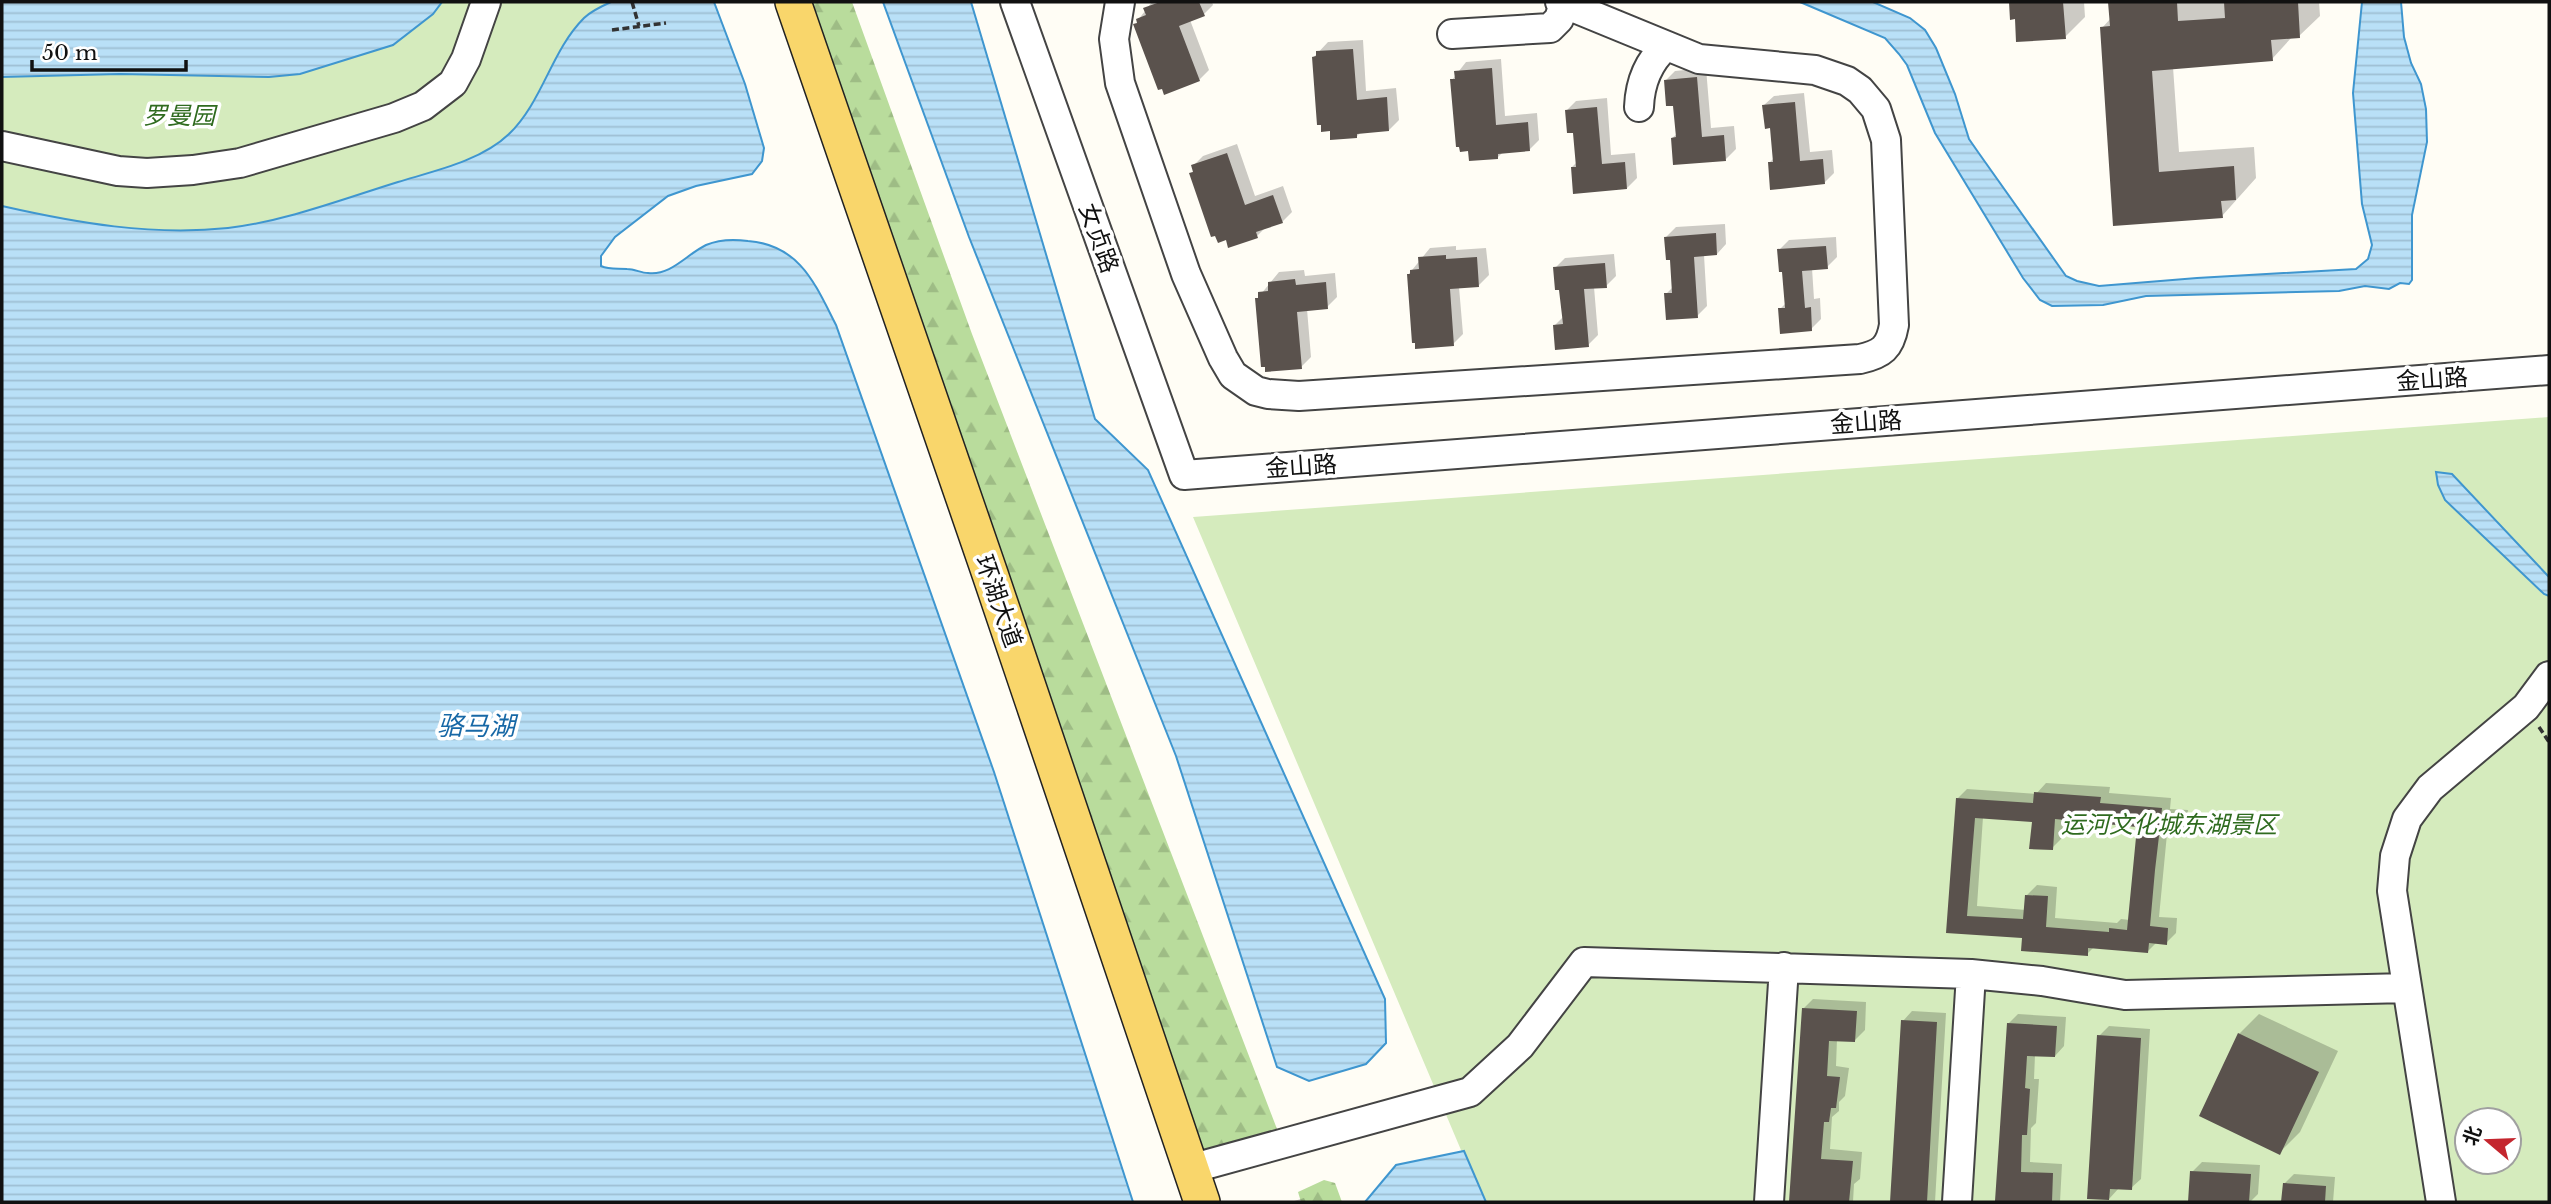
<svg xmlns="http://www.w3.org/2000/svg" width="2551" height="1204" viewBox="0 0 2551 1204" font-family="'Libre Baskerville','Noto Sans SC',serif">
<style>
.forest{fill:url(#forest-firs)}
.park{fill:#d5ebbd;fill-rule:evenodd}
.water{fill:url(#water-rules);stroke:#3f96cf;stroke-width:2}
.shadow{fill:#0003;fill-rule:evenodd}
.building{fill:#5a524d;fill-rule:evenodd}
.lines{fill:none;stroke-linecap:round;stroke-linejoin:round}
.minor-casing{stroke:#444;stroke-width:32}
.major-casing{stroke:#222;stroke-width:38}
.path{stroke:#333;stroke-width:3.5;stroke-dasharray:7 3.5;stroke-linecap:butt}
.minor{stroke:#fff;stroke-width:28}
.major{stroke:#f9d66b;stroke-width:35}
.labels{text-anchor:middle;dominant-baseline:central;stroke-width:7;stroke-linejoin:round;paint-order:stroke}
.park-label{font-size:24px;font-style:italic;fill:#2f6b1f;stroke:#fff}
.street-label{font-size:24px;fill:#111;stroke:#fff}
.water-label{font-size:26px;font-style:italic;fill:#1768a6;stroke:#fff}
</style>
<defs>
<pattern id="forest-firs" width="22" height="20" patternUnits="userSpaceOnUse" patternTransform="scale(1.75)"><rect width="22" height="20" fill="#b9dc9c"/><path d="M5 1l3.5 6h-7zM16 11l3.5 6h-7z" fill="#9ebc85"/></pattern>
<pattern id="water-rules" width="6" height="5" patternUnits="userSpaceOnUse" patternTransform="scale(1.75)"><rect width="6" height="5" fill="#b9e0f7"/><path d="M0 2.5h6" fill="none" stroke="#9ebfd3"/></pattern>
</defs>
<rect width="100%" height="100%" fill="#fffdf5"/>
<path class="forest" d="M805 2H852L972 334 1277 1129 1198 1154Z
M1324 1180 1335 1183 1342 1202H1301L1298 1192Z"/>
<path class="park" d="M2 2H611C602 6 591 11 584 18 551 51 543 101 509 134 481 161 434 171 398 182 343 199 286 221 228 228 151 236 77 223 2 206Z
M2549 417V1202H1483L1193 517ZM2467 1120H2509V1162H2467Z"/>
<path class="water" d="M2 2H442L433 14 393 45 300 74 269 77 120 74 2 77Z
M611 2H714L745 84 764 148 762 161 752 174 696 186 668 196 615 237 601 256V266C610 270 618 268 627 269 635 269 641 273 648 273 671 276 687 254 706 245 720 239 733 239 748 241 800 245 815 284 836 325L994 772 1133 1202H2V206C77 223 151 236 228 228 286 221 343 199 398 182 434 171 481 161 509 134 543 101 551 51 584 18 591 11 602 6 611 2Z
M883 2H971L1095 419 1148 470 1385 999 1386 1043 1366 1064 1309 1081 1277 1067 1176 756 969 237Z
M1800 2H1873L1910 18 1925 30 1936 48 1955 94 1969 139 1978 152 2066 276 2077 281 2099 286 2197 278 2356 269 2368 259 2372 245 2362 204 2353 93 2362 2H2401L2404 37 2411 63 2421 84 2426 109 2427 142 2412 215V280L2409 284 2400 283 2389 289 2365 286 2339 291 2146 296 2103 305 2052 306 2040 300 2023 278 1935 133 1907 65 1899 54 1885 38Z
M2436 472 2452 474 2549 577V596L2544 594 2445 500 2438 485Z
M1464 1151 1486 1202H1365L1396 1165Z"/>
<path class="shadow" d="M1152 2H1212L1213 5 1204 14 1190 20 1209 70 1199 80 1139 22 1138 20Z
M2011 2H2084L2085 17 2065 37 2016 17 2012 18Z
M2110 2H2319L2320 16 2299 36 2292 37 2272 59 2173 67 2179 152 2254 147 2256 178 2222 216 2115 224 2102 28 2111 18Z
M1363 40 1366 91 1396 88 1399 120 1389 130 1362 131 1357 136 1314 57 1328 42Z
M1501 59 1505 116 1537 113 1539 140 1529 150 1503 152 1498 157 1452 80 1466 62Z
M1706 68 1711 128 1734 126 1736 149 1726 159 1672 138 1677 134 1675 104 1665 81 1675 71Z
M1804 93 1810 152 1832 150 1834 173 1824 183 1769 163 1775 157 1772 126 1764 105 1774 96Z
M1607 98 1611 155 1635 153 1637 178 1627 188 1572 167 1577 162 1575 131 1566 111 1576 101Z
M1237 144 1255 196 1283 186 1292 212 1282 222 1266 227 1257 236 1191 173 1194 171 1193 166 1203 156Z
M1725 224 1726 244 1717 254 1704 255 1707 306 1697 316 1666 294 1674 286 1672 258 1666 237 1676 227Z
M1836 237 1837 257 1827 267 1812 268 1814 299 1820 298 1821 319 1811 329 1780 309 1786 303 1784 270 1779 250 1789 240Z
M1456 246V250L1486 248 1489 275 1479 285 1459 287 1463 334 1453 344 1408 275 1430 248Z
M1614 254 1616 276 1606 286 1594 287 1598 335 1588 345 1555 325 1564 316 1561 288 1555 268 1565 258Z
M1304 270 1305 276 1335 273 1337 297 1327 307 1307 309 1311 357 1301 367 1257 299 1279 272Z
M2046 783 2110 787 2109 793 2171 798 2170 809 2188 810 2186 825 2177 835 2167 834 2159 917 2177 918 2176 933 2166 943 2157 942 2147 952 2094 947 2087 954 2024 936 1948 931 1957 799 1967 789 2036 794ZM1983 817 2034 820 2052 848 2062 838 2063 818 2139 826 2130 920 2121 919 2117 923 2055 918 2057 887 2037 885 2027 895 2026 910 1977 906Z
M1813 999 1866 1002 1865 1030 1855 1040 1837 1039 1836 1066 1849 1068 1845 1096 1839 1102V1111L1832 1117 1830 1149 1862 1152 1860 1179 1854 1184 1853 1202H1790L1803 1009Z
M1912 1011 1946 1013 1935 1202H1892L1903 1021Z
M2018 1014 2066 1017 2064 1046 2055 1056 2035 1055 2034 1079H2039L2036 1123 2031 1128 2030 1162 2062 1164 2060 1202H1997L2008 1024Z
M2259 1014 2338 1051 2300 1132 2280 1152 2239 1034Z
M2109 1026 2150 1029 2141 1179 2131 1188H2119L2109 1199 2099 1036Z
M2202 1162 2260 1165 2258 1194 2250 1202H2190L2192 1172Z
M2294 1174 2335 1177 2333 1202H2283L2284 1184Z
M1304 1198 1306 1202H1291Z"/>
<path class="building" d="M1160 2H1199L1205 16 1179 26 1200 81 1164 95 1162 89 1158 90 1133 24 1137 23 1136 19 1146 15 1143 8Z
M2009 2H2063L2066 39 2016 42 2015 19 2010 20Z
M2108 2H2177L2178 21 2225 18 2224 2H2298L2300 38 2271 40 2273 61 2152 71 2159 172 2234 166 2236 200 2221 201 2223 218 2113 226 2100 27 2110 26Z
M1353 49 1357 100 1387 97 1389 131 1357 134V138L1330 140V131L1321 132V125H1317L1312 57 1316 56V51Z
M1492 68 1496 125 1528 122 1530 151 1498 154V159L1469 161 1468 151 1460 152 1459 147H1456L1450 79H1455L1454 71Z
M1697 77 1702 137 1724 135 1726 161 1673 165 1671 138 1676 137 1673 106H1666L1664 80Z
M1795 102 1800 161 1823 159 1825 184 1770 190 1768 162H1773L1770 128 1765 129 1762 105Z
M1597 107 1602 164 1625 162 1627 189 1573 194 1571 167H1576L1573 133H1567L1565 110Z
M1227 153 1245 205 1273 195 1283 223 1256 232 1258 238 1228 248 1226 240 1218 243 1215 236 1211 237 1189 173 1193 172 1191 165Z
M1716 233 1717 255 1694 257 1698 318 1666 320 1664 293H1672L1670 260H1666L1664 237Z
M1826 246 1828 269 1802 271 1805 308 1811 307 1812 331 1780 334 1778 308H1785L1782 272H1779L1777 249Z
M1446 255V259L1477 257 1479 287 1450 289 1454 346 1415 349V343H1412L1407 274H1410V270L1419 269 1418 257Z
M1605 263 1607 288 1584 289 1589 347 1555 350 1553 325 1563 324 1559 290H1555L1553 267Z
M1295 279 1296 285 1326 282 1328 309 1297 312 1302 369 1265 372V367H1261L1255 298H1258V292L1268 291V282Z
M2034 792 2101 797 2100 803 2162 808 2161 818 2179 820 2177 837 2159 836 2155 870 2150 926 2168 928 2167 945 2149 943 2148 953 2088 948V956L2021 951 2022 938 1946 933 1956 798 2033 803ZM1975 818 2032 822 2029 849 2053 850 2055 819 2137 827 2127 930 2109 928V932L2046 927 2048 896 2025 895 2023 919 1967 916Z
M1802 1008 1857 1011 1855 1042 1829 1041 1827 1076 1840 1077 1836 1108H1831L1829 1122H1824L1821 1159 1853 1161 1849 1202H1789Z
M1901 1020 1937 1022 1927 1202H1890Z
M2007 1023 2057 1026 2055 1057 2027 1056 2025 1088 2030 1089 2027 1135H2022L2021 1172 2053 1173 2052 1202 1995 1201Z
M2238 1033 2319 1072 2280 1155 2199 1116Z
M2097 1035 2141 1038 2132 1190 2110 1189 2109 1200 2087 1199Z
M2190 1171 2251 1174 2249 1202H2188Z
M2283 1183 2326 1186 2325 1202H2281Z"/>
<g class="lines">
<g class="minor-casing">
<path id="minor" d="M1015 2 1184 475 2549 370
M1120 2 1114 39 1120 83 1186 274 1223 358 1233 375 1256 391 1268 394 1299 396 1860 359C1882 354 1890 348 1894 325L1886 140 1876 109 1860 90 1847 81 1815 70 1699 59 1560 2
M1452 34 1550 28 1559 19 1564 3
M1639 107C1640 83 1648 62 1666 46
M2 146 118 171 147 173 193 170 240 163 394 118 423 106 453 83 466 59 486 2
M1190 1169 1470 1092 1520 1046 1584 962 1971 974 2042 981 2125 995 2407 988
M1769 1202 1784 967
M1957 1202 1971 974
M2441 1202 2392 891 2395 856 2407 819 2430 788 2526 707 2549 676"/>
</g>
<g class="major-casing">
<path id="major" d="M793 2 990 574 1202 1202"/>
</g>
<path class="path" d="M632 2 639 26
M612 30 666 23
M2539 727 2549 742"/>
<use href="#minor" class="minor"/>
<use href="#major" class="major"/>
</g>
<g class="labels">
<g class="park-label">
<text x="179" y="115">罗曼园</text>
<text x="2169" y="824">运河文化城东湖景区</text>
</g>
<g class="street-label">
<text transform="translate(1099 238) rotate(70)">女贞路</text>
<text transform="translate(2432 379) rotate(-4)">金山路</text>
<text transform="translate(1866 422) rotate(-4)">金山路</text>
<text transform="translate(1301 466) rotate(-4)">金山路</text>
<text transform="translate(999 601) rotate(71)">环湖大道</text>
</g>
<g class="water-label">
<text x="476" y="726">骆马湖</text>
</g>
</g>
<rect width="2551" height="1204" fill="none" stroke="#111111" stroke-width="7"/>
<g transform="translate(2488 1141) rotate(289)"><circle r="33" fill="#ffffff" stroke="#a0a0a0" stroke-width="2"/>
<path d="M0-5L12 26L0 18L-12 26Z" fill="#c4262e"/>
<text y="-10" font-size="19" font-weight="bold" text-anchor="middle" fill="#111111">北</text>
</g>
<path d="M32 60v10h154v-10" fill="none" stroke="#111111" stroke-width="3.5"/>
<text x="42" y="60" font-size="21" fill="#111111" stroke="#ffffff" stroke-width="5" paint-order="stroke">50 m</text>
</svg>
